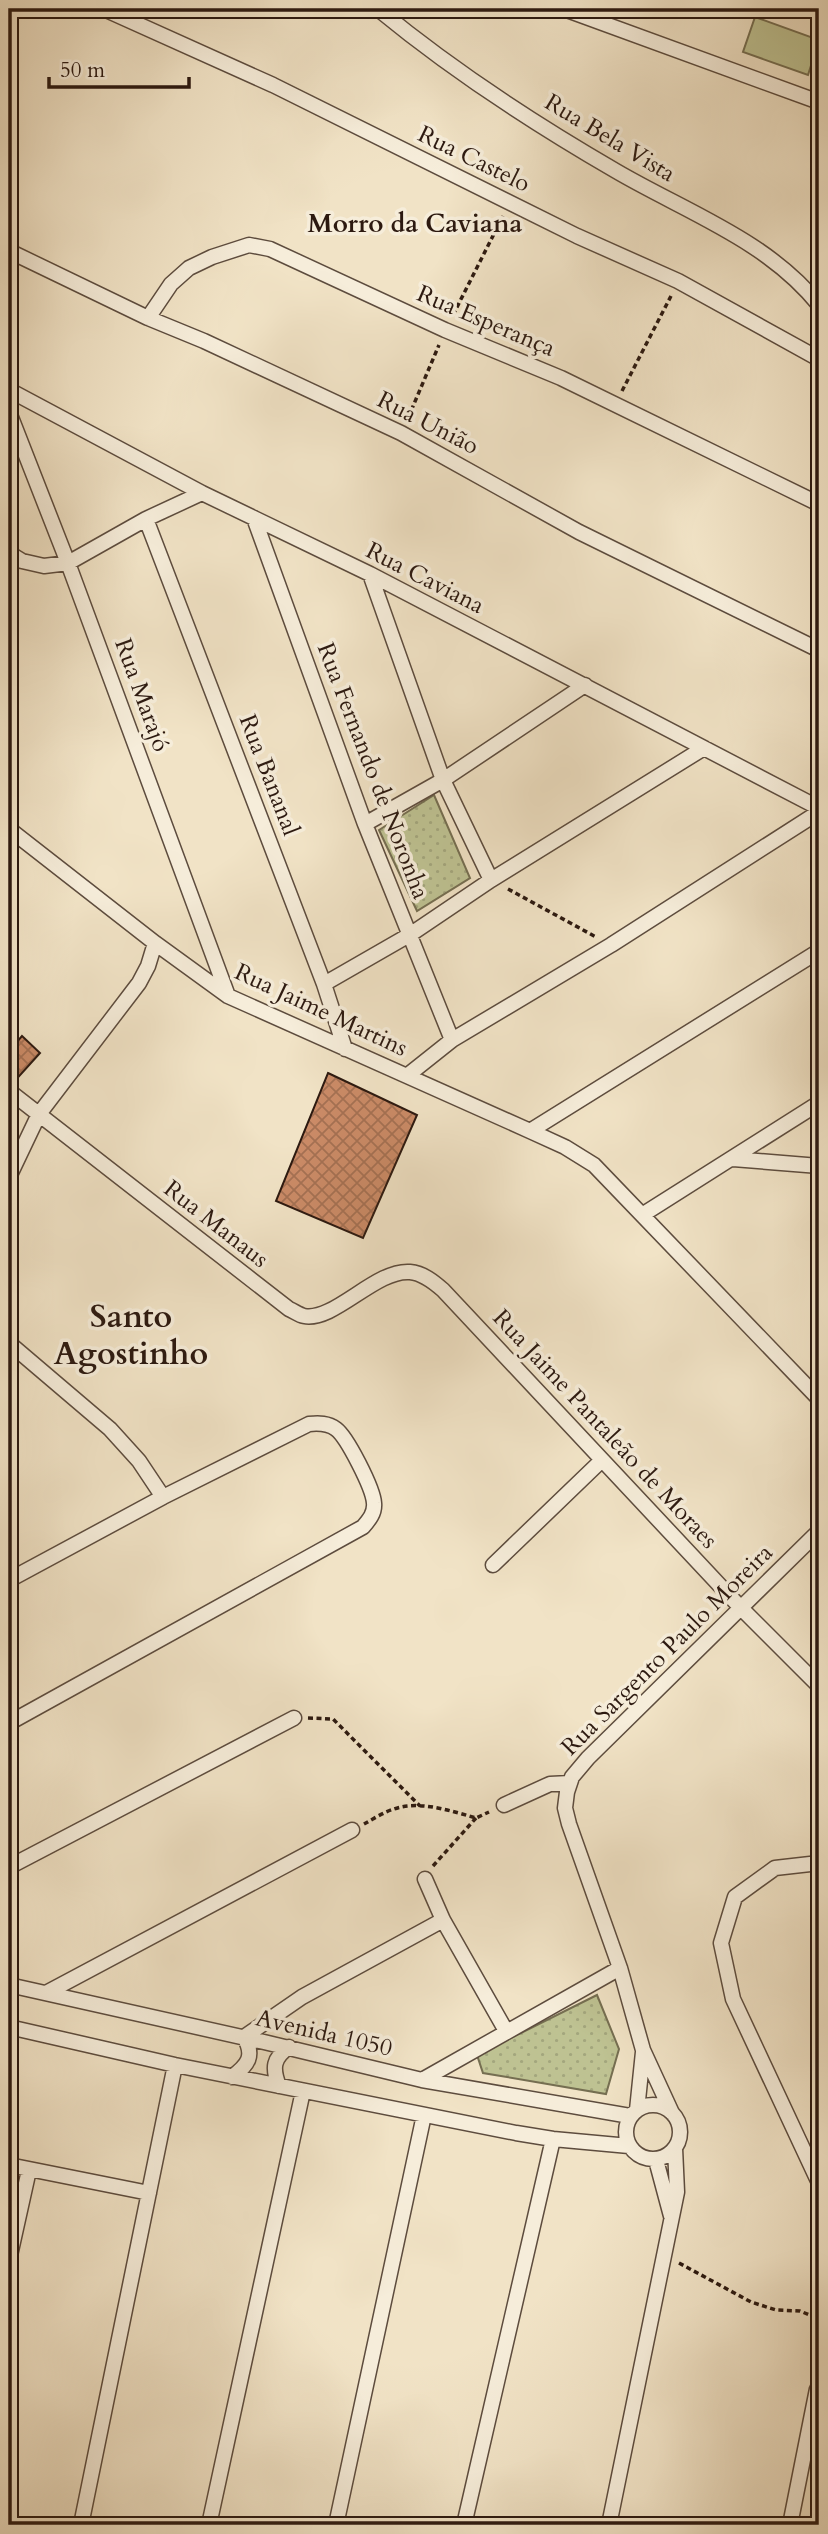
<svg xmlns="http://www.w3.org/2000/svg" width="828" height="2534" viewBox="0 0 828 2534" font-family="Cardo,serif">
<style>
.green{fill:url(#green-dots);stroke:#756e51;stroke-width:2}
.pitch{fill:#bec292;stroke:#756e51;stroke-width:2}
.building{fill:url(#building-cross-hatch);stroke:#2c1910;stroke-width:2}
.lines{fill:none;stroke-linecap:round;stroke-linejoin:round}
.street-casing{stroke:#5d4c3e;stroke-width:17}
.path{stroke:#2c1910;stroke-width:3.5;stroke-dasharray:5 3.5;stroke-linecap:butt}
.street{stroke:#f6edda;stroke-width:14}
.labels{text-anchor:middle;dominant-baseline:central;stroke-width:7;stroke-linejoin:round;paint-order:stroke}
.street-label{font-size:24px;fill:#2c1910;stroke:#f6edda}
.neighbourhood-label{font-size:26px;font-weight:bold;fill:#2c1910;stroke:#f6edda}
.district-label{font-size:32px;font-weight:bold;fill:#2c1910;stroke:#f6edda}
</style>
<defs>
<pattern id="green-dots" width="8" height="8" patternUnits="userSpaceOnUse" patternTransform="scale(1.75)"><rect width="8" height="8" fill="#bec292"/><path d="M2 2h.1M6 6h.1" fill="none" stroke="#a3a67d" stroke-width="1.8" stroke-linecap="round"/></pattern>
<pattern id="building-cross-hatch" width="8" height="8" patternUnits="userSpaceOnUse" patternTransform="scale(1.75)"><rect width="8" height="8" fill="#cb8b67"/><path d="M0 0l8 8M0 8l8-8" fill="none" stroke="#a57153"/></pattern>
</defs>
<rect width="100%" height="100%" fill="#f1e3c6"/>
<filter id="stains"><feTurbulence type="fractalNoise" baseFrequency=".00286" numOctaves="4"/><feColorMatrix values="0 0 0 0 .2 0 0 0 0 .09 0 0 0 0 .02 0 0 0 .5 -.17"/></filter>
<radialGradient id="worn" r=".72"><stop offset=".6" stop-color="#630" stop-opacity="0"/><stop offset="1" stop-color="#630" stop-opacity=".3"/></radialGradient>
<path class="green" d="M434 795 470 878 417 911 379 830Z
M597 1995 619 2049 606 2094 483 2073 477 2055Z"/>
<path class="pitch" d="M755 17 819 40 808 75 743 52Z"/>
<path class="building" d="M22 1036 40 1053 13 1083 9 1082V1051Z
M328 1073 417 1115 363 1238 276 1201Z"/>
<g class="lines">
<g class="street-casing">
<path id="street" d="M104 9 273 85 577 236 678 281 819 359
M378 9C452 70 533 123 616 171 686 212 767 240 819 305
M564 9 819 102
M9 251 148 318 204 341 401 433 579 532 819 650
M148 318 171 284 189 268 212 257 249 245 270 249 445 330 561 378 819 504
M9 390 202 493 370 574 819 808
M9 412 68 563 228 996
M254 518 365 824 452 1040
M146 519 324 984 345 1049
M9 553 22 561 44 566 68 563 146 519 202 493
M370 574 443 780 491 880
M365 824 443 780 585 685
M9 829 155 943 228 996 530 1131 565 1147 594 1165 819 1399
M324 984 411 934 491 880 704 748
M408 1075 452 1040 611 945 819 812
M9 1091 289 1309C294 1311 299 1315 304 1316 334 1322 376 1269 410 1272 423 1273 434 1282 443 1290L740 1607 819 1686
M530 1131 819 951
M733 1159 819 1166
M9 1177 39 1114 139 983 148 966 155 943
M642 1215 819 1103
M9 1343 110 1429 139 1461 163 1497
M493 1565 602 1460
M9 1580 163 1497 309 1424C319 1423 328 1423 336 1429 347 1437 373 1488 374 1503 375 1513 369 1520 363 1527L9 1723
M504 1805 550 1784 570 1783
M819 1863 775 1868 735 1897 721 1943 733 1999 819 2183
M9 1867 294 1718
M425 1879 443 1920 506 2031
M9 1985 264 2042 422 2080 630 2116
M46 1993 352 1830
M9 2027 175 2065 516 2133 553 2139 629 2146
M232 2077C248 2065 255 2056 244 2037L302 1997 443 1920
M422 2080 620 1968
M279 2086C272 2068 273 2058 289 2047
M626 2132a27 27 0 1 1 54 0a27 27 0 1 1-54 0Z
M637 2110 643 2052
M672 2113 643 2050 620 1968 569 1824 565 1808 567 1792 572 1777 588 1758 819 1531
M656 2160 671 2216
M9 2165 149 2193
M9 2260 29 2170
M81 2525 175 2065
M209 2525 303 2091
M336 2525 424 2115
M464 2525 553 2139
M609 2525 677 2192 675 2148
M790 2525 817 2389"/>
</g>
<path class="path" d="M453 315 503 216
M622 391 671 296
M408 418 439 345
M508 889 596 937
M308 1718 333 1719 420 1806
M364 1824C373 1819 384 1812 394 1809 420 1800 451 1811 476 1818L489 1812
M433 1866 476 1818
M679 2263 751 2302 776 2310 800 2311 819 2319"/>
<use href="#street" class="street"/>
</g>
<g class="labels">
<g class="street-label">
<text transform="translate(610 138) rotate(31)">Rua Bela Vista</text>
<text transform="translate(474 159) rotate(26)">Rua Castelo</text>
<text transform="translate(486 321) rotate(23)">Rua Esperança</text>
<text transform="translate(428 423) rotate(27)">Rua União</text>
<text transform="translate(425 578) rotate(27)">Rua Caviana</text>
<text transform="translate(142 695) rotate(70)">Rua Marajó</text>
<text transform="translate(373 771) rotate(69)">Rua Fernando de Noronha</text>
<text transform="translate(269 775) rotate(69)">Rua Bananal</text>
<text transform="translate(321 1010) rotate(25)">Rua Jaime Martins</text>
<text transform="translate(216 1224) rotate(38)">Rua Manaus</text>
<text transform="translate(605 1429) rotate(47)">Rua Jaime Pantaleão de Moraes</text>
<text transform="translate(667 1650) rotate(-45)">Rua Sargento Paulo Moreira</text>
<text transform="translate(324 2033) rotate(13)">Avenida 1050</text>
</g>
<g class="neighbourhood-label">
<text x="415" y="223">Morro da Caviana</text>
</g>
<g class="district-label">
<text x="131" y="1317">Santo<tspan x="131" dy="37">Agostinho</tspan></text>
</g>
</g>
<rect width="828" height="2534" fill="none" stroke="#f1e3c6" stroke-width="35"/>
<rect x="10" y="10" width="807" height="2513" fill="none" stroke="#2c1910" stroke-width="3.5"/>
<rect x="18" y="18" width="793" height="2499" fill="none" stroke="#2c1910" stroke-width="2"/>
<path d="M49 77v10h140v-10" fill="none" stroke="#2c1910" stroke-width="3.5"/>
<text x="60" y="77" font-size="21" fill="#2c1910" stroke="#f6edda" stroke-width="5" paint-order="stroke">50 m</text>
<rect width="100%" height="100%" filter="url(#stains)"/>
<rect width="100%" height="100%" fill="url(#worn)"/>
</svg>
